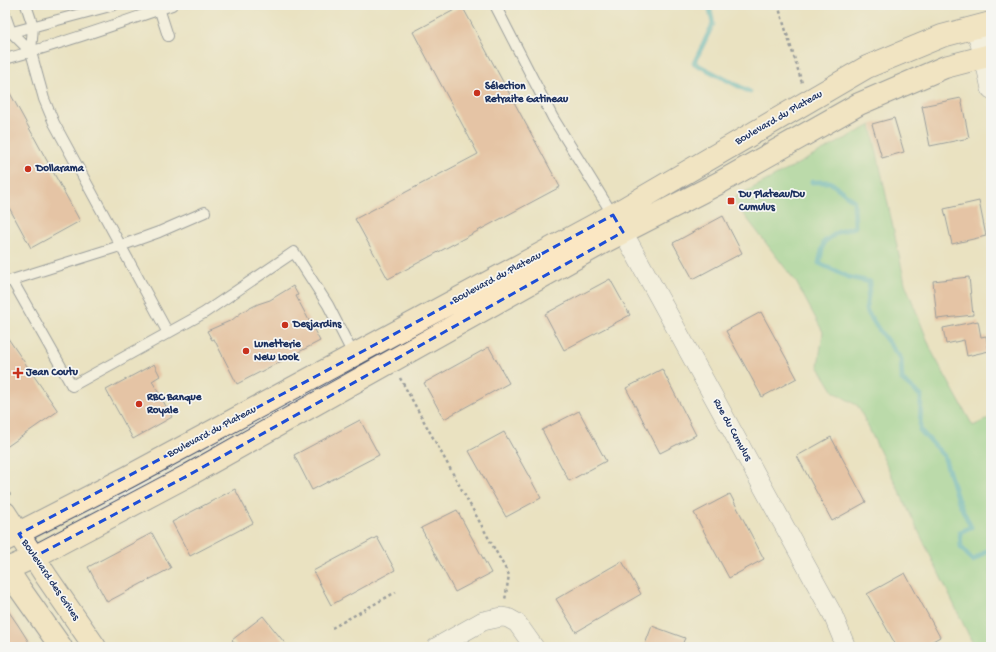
<svg xmlns="http://www.w3.org/2000/svg" width="996" height="652" viewBox="0 0 996 652" font-family="'Gochi Hand',sans-serif">
<style>
.green{fill:#84d18f;stroke:#508076}
.lines{fill:none;stroke-linecap:round;stroke-linejoin:round}
.stream{stroke:#43afc1;stroke-width:5}
.building{fill:#e1a183}
.lane-casing{stroke:#3a4a6d;stroke-width:12}
.street-casing{stroke:#3a4a6d;stroke-width:20}
.secondary-casing{stroke:#3a4a6d;stroke-width:24}
.path{stroke:#3a4a6d;stroke-width:2.5;stroke-dasharray:3 3;stroke-linecap:butt}
.lane{stroke:#fff;stroke-width:10}
.street{stroke:#fff;stroke-width:19}
.secondary{stroke:#fbe7c3;stroke-width:22}
.marked{fill:none;stroke:#1d4ed8;stroke-width:3;stroke-dasharray:8 5;stroke-linejoin:round}
.poi-dot{fill:#c8321e;stroke:#f6f6f2;stroke-width:1.5}
.labels{text-anchor:middle;dominant-baseline:central;stroke-width:3.5;stroke-linejoin:round;paint-order:stroke}
.poi-label{font-size:11px;font-weight:bold;fill:#1b2f5e;stroke:#f6f6f2;text-anchor:start}
.street-label{font-size:11px;fill:#1b2f5e;stroke:#f6f6f2}
</style>
<rect width="100%" height="100%" fill="#f6f6f2"/>
<filter id="ink" filterUnits="userSpaceOnUse"><feTurbulence type="fractalNoise" baseFrequency=".025" numOctaves="2"/><feDisplacementMap in="SourceGraphic" scale="8" xChannelSelector="R" yChannelSelector="G"/><feConvolveMatrix kernelMatrix="1 2 1 2 8 2 1 2 1" color-interpolation-filters="sRGB"/></filter>
<filter id="wash" filterUnits="userSpaceOnUse"><feTurbulence type="fractalNoise" baseFrequency=".012" numOctaves="4" result="noise"/><feDisplacementMap in="SourceGraphic" scale="16" xChannelSelector="R" yChannelSelector="G"/><feGaussianBlur stdDeviation="0.9" result="paint"/><feColorMatrix in="noise" values="0 0 0 0 0 0 0 0 0 0 0 0 0 0 0 0 0 1.4 0 .05"/><feComposite in="paint" operator="in"/></filter>
<g filter="url(#wash)">
<rect width="100%" height="100%" fill="#eae2c1"/>
<path class="green" d="M871 125 905 283 932 352 973 426 991 417V647H974L973 644 858 406 834 392 818 366 823 332 796 282 732 199Z"/>
<g class="lines">
<path class="stream" d="M709 5 713 24 694 63 750 92
M812 182H830L854 201 855 227 838 232 824 242 819 263 848 277 870 282 866 310 879 330 901 359 902 380 921 396 920 430 944 456 957 498 971 527 960 532 961 547 973 561 988 550H991"/>
</g>
<g id="blocks">
<path class="building" d="M462 6 560 187 388 279 355 219 478 154 413 32Z
M5 84 80 221 31 248 5 200Z
M961 98 969 138 930 146 922 106Z
M894 118 904 152 882 158 872 124Z
M979 201 986 236 952 244 944 209Z
M723 216 742 253 693 279 673 243Z
M969 277 973 315 937 319 933 281Z
M610 279 630 315 564 350 545 314Z
M293 286 298 295 296 296 320 341 237 384 214 339 212 340 207 331 232 320 242 312 258 304 270 300Z
M761 312 797 378 762 397 726 331Z
M978 321 981 337 986 336 989 351 967 356 964 340 946 344 943 328Z
M5 334 58 411 5 448Z
M489 347 509 383 444 419 424 383Z
M154 364 160 376 152 381 172 417 133 439 106 390Z
M662 369 696 435 660 453 626 388Z
M579 411 606 461 569 481 542 430Z
M360 420 379 455 312 490 294 455Z
M504 432 541 498 506 517 469 451Z
M831 437 866 502 832 521 797 456Z
M235 489 253 523 190 556 172 522Z
M730 494 764 559 729 578 694 513Z
M457 510 491 573 455 592 421 528Z
M152 533 171 568 107 602 88 567Z
M377 537 395 570 331 605 313 571Z
M622 561 641 594 576 632 556 599Z
M905 573 940 637 922 647H897L867 594Z
M7 609 18 625 32 647H5V610Z
M263 616 288 647H238L232 640Z
M652 626 685 638 681 647H644Z"/>
</g>
</g>
<g filter="url(#ink)">
<use href="#blocks" fill-opacity="0" stroke="#3a4a6d" stroke-width="1"/>
<g class="lines">
<g class="lane-casing">
<path id="lane" d="M26 5 33 26 31 52 44 99 54 123 168 333
M158 5 168 36
M495 5 553 118 613 215
M5 15 11 32 31 52
M5 34 114 5
M5 59C62 44 117 24 172 5
M12 280 120 246 159 232 205 212
M5 282 12 280 72 386 204 313 294 252 328 305 354 356"/>
</g>
<g class="street-casing">
<path id="street" d="M975 27 984 57 991 89
M616 219 832 613 846 647
M437 647 483 621 502 617 508 618 517 623 534 647"/>
</g>
<g class="secondary-casing">
<path id="secondary" d="M5 513 46 576 95 647
M5 540 128 477 613 215 867 67 942 36 991 23
M5 566 20 589 61 647
M5 570 34 557 187 476 604 242 719 183 859 104 945 67 991 55"/>
</g>
<path class="path" d="M778 5 802 83
M400 378 509 575 505 600
M5 488 10 495
M332 628 396 592"/>
<use href="#lane" class="lane"/>
<use href="#street" class="street"/>
<use href="#secondary" class="secondary"/>
</g>
</g>
<path d="M0 0H996V652H0ZM613 215 623 232 187 476 34 557 19 534 354 356Z" fill="#eae2c1" fill-opacity=".55" fill-rule="evenodd"/>
<path class="marked" d="M613 215 623 232 187 476 34 557 19 534 354 356Z"/>
<g class="poi-dot">
<circle cx="477" cy="93" r="4"/>
<circle cx="28" cy="169" r="4"/>
<rect x="727" y="197" width="8" height="8" rx="2"/>
<circle cx="285" cy="325" r="4"/>
<circle cx="246" cy="351" r="4"/>
<path d="M16 367h4v4h4v4h-4v4h-4v-4h-4v-4h4z"/>
<circle cx="139" cy="404" r="4"/>
</g>
<g class="labels">
<g class="poi-label">
<text x="485" y="87">Sélection<tspan x="485" dy="13">Retraite Gatineau</tspan></text>
<text x="36" y="169">Dollarama</text>
<text x="739" y="195">Du Plateau/Du<tspan x="739" dy="13">Cumulus</tspan></text>
<text x="293" y="325">Desjardins</text>
<text x="254" y="345">Lunetterie<tspan x="254" dy="13">New Look</tspan></text>
<text x="26" y="373">Jean Coutu</text>
<text x="147" y="398">RBC Banque<tspan x="147" dy="13">Royale</tspan></text>
</g>
<g class="street-label">
<text transform="translate(779 118) rotate(-30)">Boulevard du Plateau</text>
<text transform="translate(497 278) rotate(-28)">Boulevard du Plateau</text>
<text transform="translate(732 430) rotate(61)">Rue du Cumulus</text>
<text transform="translate(212 432) rotate(-28)">Boulevard du Plateau</text>
<text transform="translate(50 580) rotate(56)">Boulevard des Grives</text>
</g>
</g>
<rect width="996" height="652" fill="none" stroke="#f6f6f2" stroke-width="20"/>
</svg>
